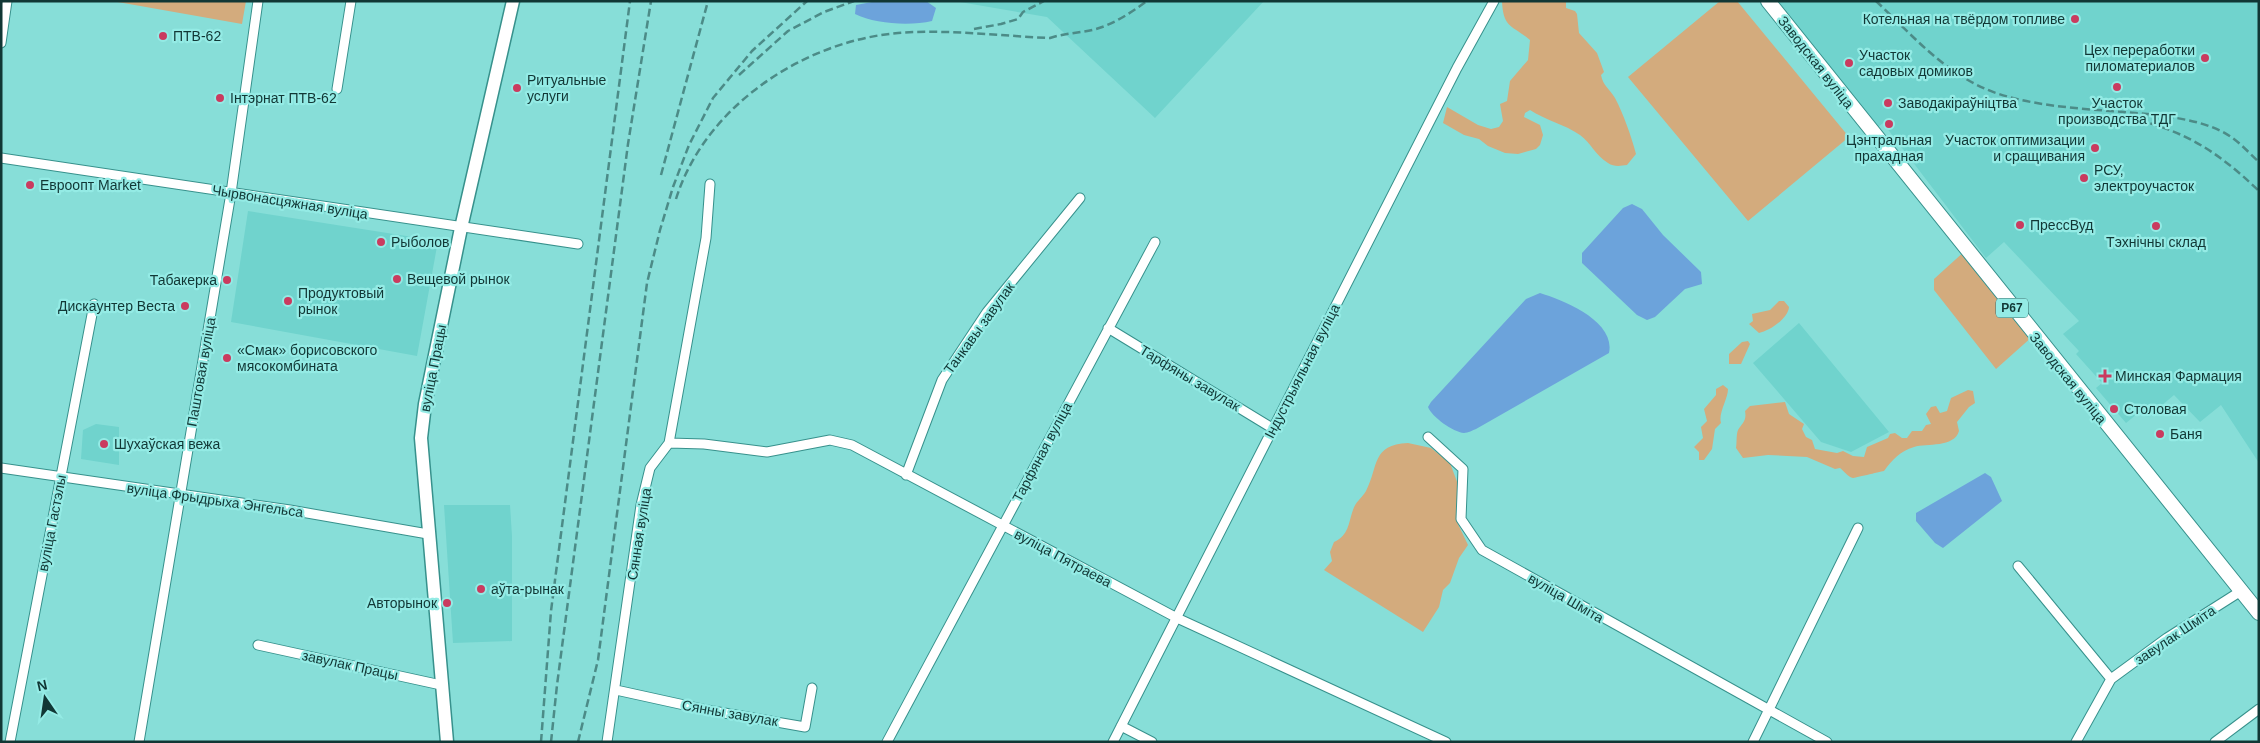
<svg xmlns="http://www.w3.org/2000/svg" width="2260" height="743" viewBox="0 0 2260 743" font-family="Arial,sans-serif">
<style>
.built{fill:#70d3cd}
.green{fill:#d3ab7d}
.water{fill:#6ca3db}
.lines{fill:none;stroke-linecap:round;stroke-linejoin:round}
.minor-casing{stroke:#37918c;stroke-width:11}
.secondary-casing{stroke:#37918c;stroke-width:15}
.primary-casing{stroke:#37918c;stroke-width:16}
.minor{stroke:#fff;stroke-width:9}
.secondary{stroke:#fff;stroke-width:12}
.primary{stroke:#fff;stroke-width:14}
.rail{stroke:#4c8b87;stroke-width:2.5;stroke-dasharray:8 4;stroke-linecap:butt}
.poi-dot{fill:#ca3b5f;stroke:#94ebe5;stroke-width:2}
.labels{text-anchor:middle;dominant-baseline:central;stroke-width:4.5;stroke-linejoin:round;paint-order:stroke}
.shield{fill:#94ebe5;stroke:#386d6a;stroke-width:1}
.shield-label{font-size:12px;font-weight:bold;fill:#113735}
.poi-label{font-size:14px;fill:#113735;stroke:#94ebe5;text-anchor:start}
.street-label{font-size:14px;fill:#113735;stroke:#94ebe5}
</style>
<rect width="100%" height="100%" fill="#87ded8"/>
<path class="built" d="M954 1H1264L1155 118 1047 17Z
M1776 1H2259V463L2221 405 2200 422 2174 395 2148 417 2142 410 2126 423 2096 388 2102 383 2076 354 2079 351 2063 334 2079 321 2004 242 1986 258 1883 123 1877 128Z
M248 211 438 241 417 356 231 322Z
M1799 323 1889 432 1851 452 1821 442 1753 363Z
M96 424 119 427V465L81 459 83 430Z
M444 505H510L512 536V641L453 643Z"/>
<path class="green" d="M112 1H246L242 24Z
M1502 1H1566V8L1575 11 1577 14 1579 33 1597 53 1604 72 1601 75C1603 86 1610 89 1615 98 1624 115 1631 136 1636 154L1627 165C1620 166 1614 167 1608 163 1596 156 1591 143 1580 135 1564 124 1545 120 1530 110L1525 113 1524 117 1540 125 1543 135 1540 145 1536 149 1518 154 1505 153 1488 146 1479 139 1464 135 1443 123 1447 107 1478 125 1491 129 1499 127 1503 121 1500 104 1507 101 1510 81 1528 60 1530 40C1512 25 1503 28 1502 1Z
M1720 1H1737L1849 137 1748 221 1628 77Z
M1966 250 2033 336 1996 369 1934 290V279Z
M1779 301H1784L1789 307C1788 319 1769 331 1759 333L1749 324 1753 321 1752 314 1770 310Z
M1748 341 1750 344 1741 364H1729V354L1742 342Z
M1723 385 1728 389C1728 399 1718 413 1721 423L1715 429 1712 449 1704 460H1699V452L1694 447 1703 438 1701 427 1707 421 1704 409 1716 395V389Z
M1968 390 1973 391 1975 403 1969 407 1957 422 1959 431C1954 448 1927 443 1914 447 1900 451 1892 460 1884 471 1879 472 1854 478 1853 478 1848 477 1844 471 1840 468L1835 469 1807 457 1768 455 1743 458 1736 448C1737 443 1736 435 1738 430 1742 423 1747 421 1745 411L1750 406 1785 402 1789 414 1804 424 1802 429 1806 437 1812 440 1815 449 1837 453 1843 451 1853 456 1864 457 1867 447 1888 438 1890 434 1895 433 1902 438H1907L1912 431H1922L1926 425 1931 424 1926 414 1931 407 1936 406 1940 413 1947 411 1951 398Z
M1408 443 1431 448 1450 463 1459 487 1458 524 1468 545 1459 558 1450 583 1443 590 1439 607 1423 632 1324 570 1332 561 1330 552 1334 542C1349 535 1348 524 1353 510 1355 502 1362 498 1366 491 1379 466 1371 445 1408 443Z"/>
<path class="water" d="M877 1H926L936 8 932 21C910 26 875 24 855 14L856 5Z
M1632 204 1642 209 1663 235 1701 272 1702 284 1685 289 1655 317 1647 320 1637 315 1582 263V253L1623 208Z
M1540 293C1563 300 1616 321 1609 353L1476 429C1473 430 1468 433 1464 433 1453 432 1432 417 1428 407L1431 402 1526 299Z
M1985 473 1991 477 2002 501 1943 548 1935 543 1916 521V513Z"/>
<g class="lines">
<g class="minor-casing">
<path id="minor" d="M1 43 7 1
M337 89 351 1
M1 158 578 244
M1108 328 1272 428
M1428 437 1463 469 1461 519 1482 550 1827 742
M669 443 704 444 767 452 830 440 852 445 1177 618 1446 742
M1 468 290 510 428 534
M906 475 942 380 987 312 1080 198
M2018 566 2111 679
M258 645 441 685
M616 690 707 710 805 727 812 688
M1121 726 1152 742
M10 742 94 304
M139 742 231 193 258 1
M607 742 641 505 650 468 669 443 706 238 710 184
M887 742 1155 242
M1113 742 1457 68 1494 1
M1753 742 1858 528
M2076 742 2111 679 2167 638 2241 591
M2215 742 2259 709"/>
</g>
<g class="secondary-casing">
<path id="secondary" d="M447 742 421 438 425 404 461 228 513 1"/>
</g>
<g class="primary-casing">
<path id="primary" d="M1768 1 2259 613"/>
</g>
<use href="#minor" class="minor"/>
<use href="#secondary" class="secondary"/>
<use href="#primary" class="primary"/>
<path class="rail" d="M1876 1C1913 36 1947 76 1996 93 2044 109 2097 109 2147 114 2172 117 2198 120 2221 131 2236 138 2247 151 2259 162
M974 29 1001 24 1018 19 1023 12 1044 1
M739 75 788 31 824 12 854 1
M2127 117C2185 131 2216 150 2259 191
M661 175 708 1
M676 199C705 106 804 41 898 33 949 29 1000 36 1050 38 1065 33 1081 33 1096 29 1114 24 1132 12 1147 1
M541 742 551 611 630 1
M551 742 557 685 628 144 651 1
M578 742 598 660 647 283 660 230 673 187 689 145 713 98 752 51 807 1"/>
</g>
<g class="poi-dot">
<circle cx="2075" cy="19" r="5"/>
<circle cx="163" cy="36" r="5"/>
<circle cx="2205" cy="58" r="5"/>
<circle cx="1849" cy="63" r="5"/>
<circle cx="2117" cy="87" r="5"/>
<circle cx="517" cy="88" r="5"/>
<circle cx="220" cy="98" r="5"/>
<circle cx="1888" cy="103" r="5"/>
<circle cx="1889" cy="124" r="5"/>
<circle cx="2095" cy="148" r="5"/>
<circle cx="2084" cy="178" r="5"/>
<circle cx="30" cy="185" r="5"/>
<circle cx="2020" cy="225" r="5"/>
<circle cx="2156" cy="226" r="5"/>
<circle cx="381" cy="242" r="5"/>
<circle cx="397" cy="279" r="5"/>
<circle cx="227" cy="280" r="5"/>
<circle cx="288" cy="301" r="5"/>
<circle cx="185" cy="306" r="5"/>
<circle cx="227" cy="358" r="5"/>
<path d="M2102.5 368.5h5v5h5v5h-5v5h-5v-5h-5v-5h5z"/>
<circle cx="2114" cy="409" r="5"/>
<circle cx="2160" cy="434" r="5"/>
<circle cx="104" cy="444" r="5"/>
<circle cx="481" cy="589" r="5"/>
<circle cx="447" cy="603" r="5"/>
</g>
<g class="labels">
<rect class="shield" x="1996" y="298.5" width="32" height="19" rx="4"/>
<g class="shield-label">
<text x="2012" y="308">Р67</text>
</g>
<g class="poi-label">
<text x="2065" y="19" text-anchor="end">Котельная на твёрдом топливе</text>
<text x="173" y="36">ПТВ-62</text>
<text x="2195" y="50" text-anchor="end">Цех переработки<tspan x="2195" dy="16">пиломатериалов</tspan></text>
<text x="1859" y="55">Участок<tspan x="1859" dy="16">садовых домиков</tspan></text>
<text x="527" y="80">Ритуальные<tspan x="527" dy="16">услуги</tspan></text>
<text x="230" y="98">Інтэрнат ПТВ-62</text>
<text x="1898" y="103">Заводакіраўніцтва</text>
<text x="2117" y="103" text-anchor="middle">Участок<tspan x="2117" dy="16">производства ТДГ</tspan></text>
<text x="1889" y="140" text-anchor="middle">Цэнтральная<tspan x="1889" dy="16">прахадная</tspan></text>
<text x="2085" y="140" text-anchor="end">Участок оптимизации<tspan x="2085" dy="16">и сращивания</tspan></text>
<text x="2094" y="170">РСУ,<tspan x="2094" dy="16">электроучасток</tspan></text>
<text x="40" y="185">Евроопт Market</text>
<text x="2030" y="225">ПрессВуд</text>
<text x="391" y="242">Рыболов</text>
<text x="2156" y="242" text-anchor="middle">Тэхнічны склад</text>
<text x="407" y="279">Вещевой рынок</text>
<text x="217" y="280" text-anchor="end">Табакерка</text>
<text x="298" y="293">Продуктовый<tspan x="298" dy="16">рынок</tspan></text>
<text x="175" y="306" text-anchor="end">Дискаунтер Веста</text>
<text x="237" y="350">«Смак» борисовского<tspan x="237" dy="16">мясокомбината</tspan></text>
<text x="2115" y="376">Минская Фармация</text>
<text x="2124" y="409">Столовая</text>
<text x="2170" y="434">Баня</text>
<text x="114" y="444">Шухаўская вежа</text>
<text x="491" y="589">аўта-рынак</text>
<text x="437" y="603" text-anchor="end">Авторынок</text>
</g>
<g class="street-label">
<text transform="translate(1816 62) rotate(52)">Заводская вуліца</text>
<text transform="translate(290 202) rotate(9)">Чырвонасцяжная вуліца</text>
<text transform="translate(979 328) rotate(-54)">Танкавы завулак</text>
<text transform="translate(433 368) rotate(-79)">вуліца Працы</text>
<text transform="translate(1302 371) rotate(-63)">Індустрыяльная вуліца</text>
<text transform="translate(201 372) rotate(-80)">Паштовая вуліца</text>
<text transform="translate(1190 378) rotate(31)">Тарфяны завулак</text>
<text transform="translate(2068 378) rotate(51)">Заводская вуліца</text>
<text transform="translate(1042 452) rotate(-62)">Тарфяная вуліца</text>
<text transform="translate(215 500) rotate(8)">вуліца Фрыдрыха Энгельса</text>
<text transform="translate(52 523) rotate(-79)">вуліца Гастэлы</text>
<text transform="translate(639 534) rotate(-81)">Сянная вуліца</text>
<text transform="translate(1063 558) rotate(28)">вуліца Пятраева</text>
<text transform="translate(1566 598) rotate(30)">вуліца Шміта</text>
<text transform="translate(2175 635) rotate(-34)">завулак Шміта</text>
<text transform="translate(350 665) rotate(12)">завулак Працы</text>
<text transform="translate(730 713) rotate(10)">Сянны завулак</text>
</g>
</g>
<rect width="2260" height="743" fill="none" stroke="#113735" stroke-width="5"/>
<g transform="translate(45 698) rotate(347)" stroke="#94ebe5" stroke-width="4" paint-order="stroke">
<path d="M0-4L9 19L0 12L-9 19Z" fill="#113735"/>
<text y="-8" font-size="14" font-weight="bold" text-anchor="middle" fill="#113735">N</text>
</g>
</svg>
